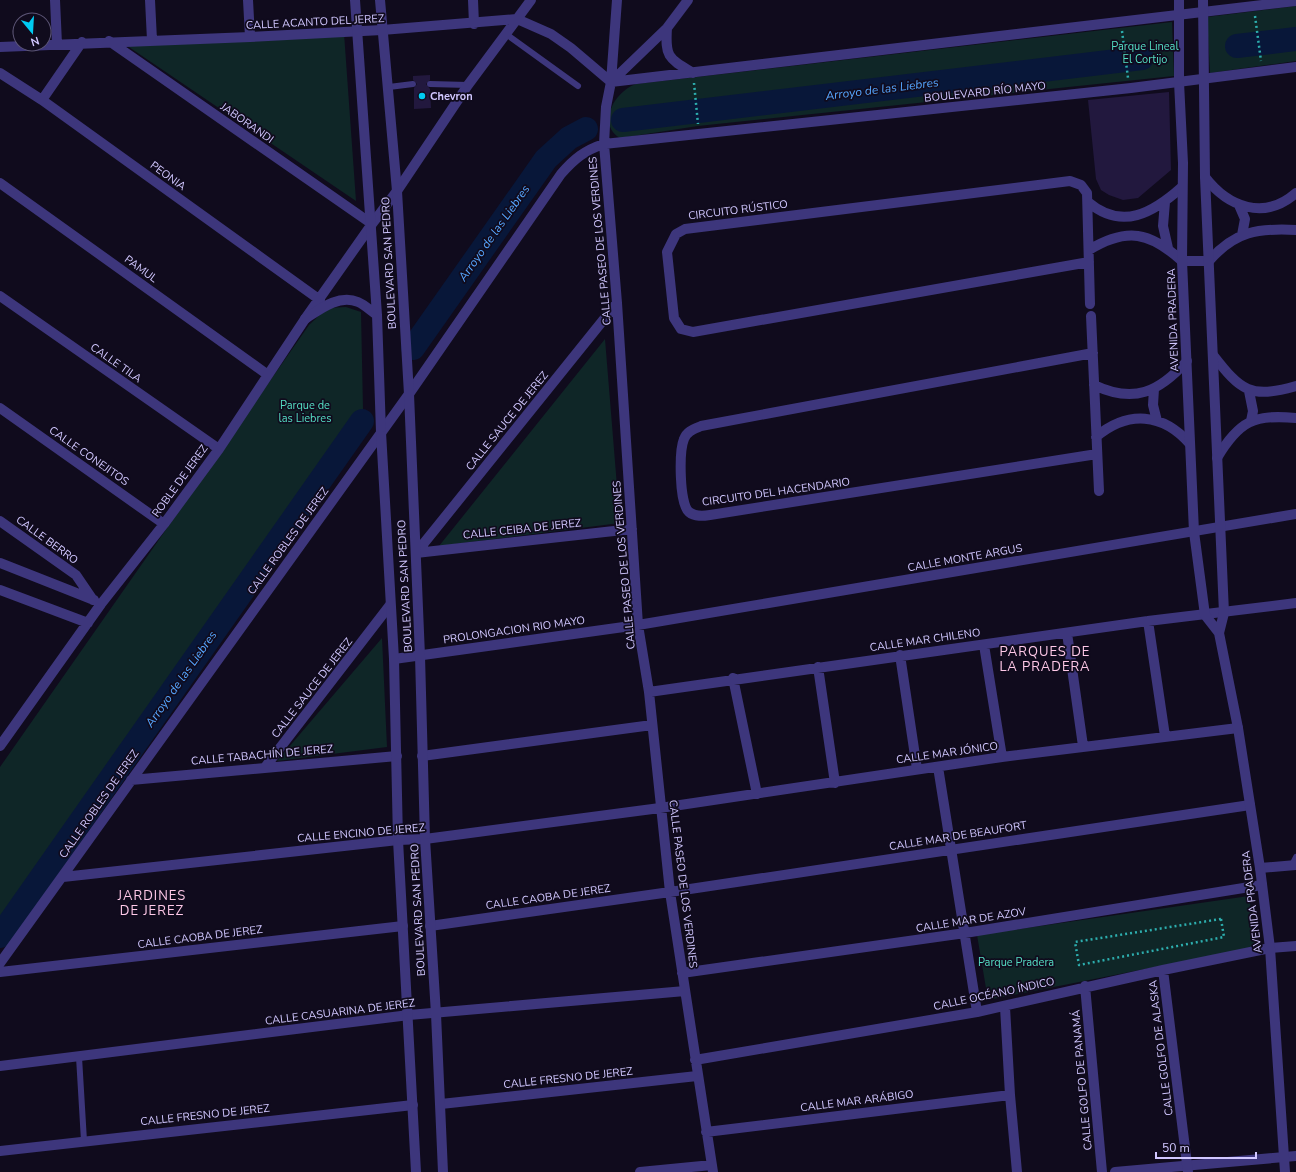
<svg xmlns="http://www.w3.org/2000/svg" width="1296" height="1172" viewBox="0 0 1296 1172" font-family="'Nunito Sans',sans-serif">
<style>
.green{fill:#0f2627}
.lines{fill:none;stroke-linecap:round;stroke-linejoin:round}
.river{stroke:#081739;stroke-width:24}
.building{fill:#22183e}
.path{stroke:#2daeae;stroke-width:2.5;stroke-dasharray:2 3;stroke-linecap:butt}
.service{stroke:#3d367c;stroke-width:6}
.pedestrian{stroke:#3d367c;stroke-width:10}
.minor{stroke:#3d367c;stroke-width:10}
.tertiary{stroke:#3d367c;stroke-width:10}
.poi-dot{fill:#00cbf2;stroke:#100b1d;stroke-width:1.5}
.labels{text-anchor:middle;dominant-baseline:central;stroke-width:3.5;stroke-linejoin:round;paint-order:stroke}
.street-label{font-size:11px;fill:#d1c7ff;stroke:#100b1d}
.park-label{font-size:11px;fill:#55dec4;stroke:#100b1d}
.poi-label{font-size:11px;font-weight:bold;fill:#d1c7ff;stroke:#100b1d;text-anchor:start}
.water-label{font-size:12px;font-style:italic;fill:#56a6ff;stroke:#100b1d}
.quarter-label{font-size:13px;letter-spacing:1px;fill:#ffc9e8;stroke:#100b1d}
</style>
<rect width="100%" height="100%" fill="#100b1d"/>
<path class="green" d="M1296 6V61L1210 73 1207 17Z
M1172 22 1174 76 698 126 620 138C596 124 615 91 636 84Z
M344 33 356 201 123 43Z
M346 307 361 312 363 409 0 928V767L309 325 327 308Z
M605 339 620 523 439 546Z
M382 638 387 747 277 761Z
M1249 896 1256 947 988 1000 977 935Z"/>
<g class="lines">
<path class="river" d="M1237 46 1296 39
M623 120 1142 58
M413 348 546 159 569 138 586 129
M0 936 362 421"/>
</g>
<path class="building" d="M430 75V80L426 84 430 89 431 108 414 109V88L417 84 413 80V76Z
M1169 92 1171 170 1138 198 1123 200 1109 195 1101 190 1096 179 1088 100Z"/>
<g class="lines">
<path class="path" d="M1255 16 1261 61
M1122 31 1128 78
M694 83 698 124
M1221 919 1224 937 1079 965 1075 942Z"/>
<path class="service" d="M506 34 578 86
M430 84 468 85
M389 87 413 84
M1292 865 1296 857
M79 1057 84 1141"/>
<path class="pedestrian" d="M1115 1172 1296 1156"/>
<path class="minor" d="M55 0 57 44
M150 0 152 40
M248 0 250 37
M473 0 474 24
M617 0 611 82 606 107 604 144 617 303 638 625 649 692 670 892 713 1172
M667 28C665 57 668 58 693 73
M109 41 372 224
M0 47 250 37 382 30 517 19 551 34 571 48 611 82
M0 73 42 100 320 300
M611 82 1296 1
M611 82 667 28 688 0
M42 100 82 42
M1205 177C1228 207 1264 221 1296 193
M0 183 268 375
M1088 202C1122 231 1153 213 1182 187
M1165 202 1163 226 1168 248
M1239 205 1245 219 1242 235
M1089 250C1127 227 1150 232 1182 261H1209C1235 231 1258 228 1296 230
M1089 262 693 332 681 329 674 318 667 252 676 234 685 229 1070 181 1081 185 1087 193 1090 304
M0 296 219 449
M1091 316 1099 491
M1093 353 701 426C694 429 687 431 684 439 679 451 679 504 689 512 695 517 703 516 710 515L1097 454
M1213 355C1241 391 1250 399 1296 386
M1094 385C1134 404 1159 392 1187 361
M1154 389 1153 405 1157 421
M1249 391 1253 411 1251 421
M0 408 164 524
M1096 437C1128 410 1163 413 1190 444
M1217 458C1239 421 1254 414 1296 418
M0 521 76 575 93 600
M416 553 617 303
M416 553 632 529
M0 563 94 600
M0 590 88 623
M1148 621 1165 736
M1067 633 1083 746
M984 645 1002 757
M900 655 917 769
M394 659 638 625 1296 514
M818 667 835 783
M733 678 757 794
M649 692 1148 621 1296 603
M0 746 101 604 164 524 219 449 305 319 372 224 397 191 468 85 531 0
M422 756 652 725
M266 766 390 605
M938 767 977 1012
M131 780 397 756
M1260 868 1296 865
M63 877 398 840 425 839 660 808 1002 757 1238 728
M430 926 670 892 1250 805
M0 963 409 394 561 174C574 159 585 150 604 144L1131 88 1296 67
M1163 970 1188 1172
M0 972 403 926
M682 973 965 933 1262 885
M1085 986 1102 1172
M1005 1007 1010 1095 1017 1172
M695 1060 977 1012 1163 970 1270 948 1296 946
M0 1066 409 1015 685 991
M441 1104 697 1076
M706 1132 1010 1095
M0 1151 413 1105
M640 1172 712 1165"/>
<path class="tertiary" d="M355 0 377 315 381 432 394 659 398 840 416 1172
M380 0 397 191 409 394 420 656 425 839 436 1014 443 1172
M1179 0V82L1183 163 1182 261 1194 532 1205 615 1219 633 1238 728 1260 868 1270 948 1285 1172
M1203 0 1205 177 1224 613 1219 633
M305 319C320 309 339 294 358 302 365 305 371 311 377 315"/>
</g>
<circle class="poi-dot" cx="422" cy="96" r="4"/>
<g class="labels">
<g class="street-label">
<text transform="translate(315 22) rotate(-3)">CALLE ACANTO DEL JEREZ</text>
<text transform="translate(985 92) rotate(-6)">BOULEVARD RÍO MAYO</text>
<text transform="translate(247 123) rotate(35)">JABORANDI</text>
<text transform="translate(168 176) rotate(36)">PEONIA</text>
<text transform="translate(738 210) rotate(-7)">CIRCUITO RÚSTICO</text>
<text transform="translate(600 241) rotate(-95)">CALLE PASEO DE LOS VERDINES</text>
<text transform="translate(389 263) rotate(-93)">BOULEVARD SAN PEDRO</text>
<text transform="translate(141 269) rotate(36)">PAMUL</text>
<text transform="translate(1173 320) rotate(-92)">AVENIDA PRADERA</text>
<text transform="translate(116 363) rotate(35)">CALLE TILA</text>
<text transform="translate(507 421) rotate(-51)">CALLE SAUCE DE JEREZ</text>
<text transform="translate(89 456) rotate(35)">CALLE CONEJITOS</text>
<text transform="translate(180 481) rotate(-54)">ROBLE DE JEREZ</text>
<text transform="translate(776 492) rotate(-8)">CIRCUITO DEL HACENDARIO</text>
<text transform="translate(522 529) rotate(-6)">CALLE CEIBA DE JEREZ</text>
<text transform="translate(47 540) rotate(36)">CALLE BERRO</text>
<text transform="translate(288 541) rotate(-54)">CALLE ROBLES DE JEREZ</text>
<text transform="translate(965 558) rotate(-10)">CALLE MONTE ARGUS</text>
<text transform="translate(624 565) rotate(-95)">CALLE PASEO DE LOS VERDINES</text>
<text transform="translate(405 586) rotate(-93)">BOULEVARD SAN PEDRO</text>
<text transform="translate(514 630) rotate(-8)">PROLONGACION RIO MAYO</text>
<text transform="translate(925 640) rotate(-8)">CALLE MAR CHILENO</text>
<text transform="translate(312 688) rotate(-52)">CALLE SAUCE DE JEREZ</text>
<text transform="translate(947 753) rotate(-8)">CALLE MAR JÓNICO</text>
<text transform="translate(262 755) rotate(-5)">CALLE TABACHÍN DE JEREZ</text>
<text transform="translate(99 804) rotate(-55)">CALLE ROBLES DE JEREZ</text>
<text transform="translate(361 833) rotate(-5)">CALLE ENCINO DE JEREZ</text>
<text transform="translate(958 836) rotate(-9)">CALLE MAR DE BEAUFORT</text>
<text transform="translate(683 884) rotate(83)">CALLE PASEO DE LOS VERDINES</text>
<text transform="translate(548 897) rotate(-8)">CALLE CAOBA DE JEREZ</text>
<text transform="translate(1252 902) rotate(-97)">AVENIDA PRADERA</text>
<text transform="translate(418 910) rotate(-93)">BOULEVARD SAN PEDRO</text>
<text transform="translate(971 920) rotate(-9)">CALLE MAR DE AZOV</text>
<text transform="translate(200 937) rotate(-7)">CALLE CAOBA DE JEREZ</text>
<text transform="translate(994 994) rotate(-12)">CALLE OCÉANO ÍNDICO</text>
<text transform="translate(340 1012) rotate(-7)">CALLE CASUARINA DE JEREZ</text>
<text transform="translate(1161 1048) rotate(-97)">CALLE GOLFO DE ALASKA</text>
<text transform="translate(568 1078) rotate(-6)">CALLE FRESNO DE JEREZ</text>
<text transform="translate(1082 1080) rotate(-95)">CALLE GOLFO DE PANAMÁ</text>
<text transform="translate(857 1101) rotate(-7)">CALLE MAR ARÁBIGO</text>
<text transform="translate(205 1115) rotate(-6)">CALLE FRESNO DE JEREZ</text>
</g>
<g class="park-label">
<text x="1145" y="46">Parque Lineal<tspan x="1145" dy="13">El Cortijo</tspan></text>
<text x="305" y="405">Parque de<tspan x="305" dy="13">las Liebres</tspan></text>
<text x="1016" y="962">Parque Pradera</text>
</g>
<g class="poi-label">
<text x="430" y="96">Chevron</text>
</g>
<g class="water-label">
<text transform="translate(882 89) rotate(-7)">Arroyo de las Liebres</text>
<text transform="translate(494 233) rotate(-55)">Arroyo de las Liebres</text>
<text transform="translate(181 679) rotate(-55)">Arroyo de las Liebres</text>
</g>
<g class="quarter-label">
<text x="1045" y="652">PARQUES DE<tspan x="1045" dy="15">LA PRADERA</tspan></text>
<text x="152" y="896">JARDINES<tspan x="152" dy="15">DE JEREZ</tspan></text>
</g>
</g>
<g transform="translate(32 32) rotate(162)"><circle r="19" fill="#100b1d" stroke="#5d5677"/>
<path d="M0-3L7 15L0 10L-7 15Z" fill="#00cbf2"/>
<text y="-6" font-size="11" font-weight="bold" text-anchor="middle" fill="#d1c7ff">N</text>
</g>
<path d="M1156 1152v6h100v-6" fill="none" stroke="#d1c7ff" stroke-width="2"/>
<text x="1162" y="1152" font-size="12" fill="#d1c7ff" stroke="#100b1d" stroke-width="3" paint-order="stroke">50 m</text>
</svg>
